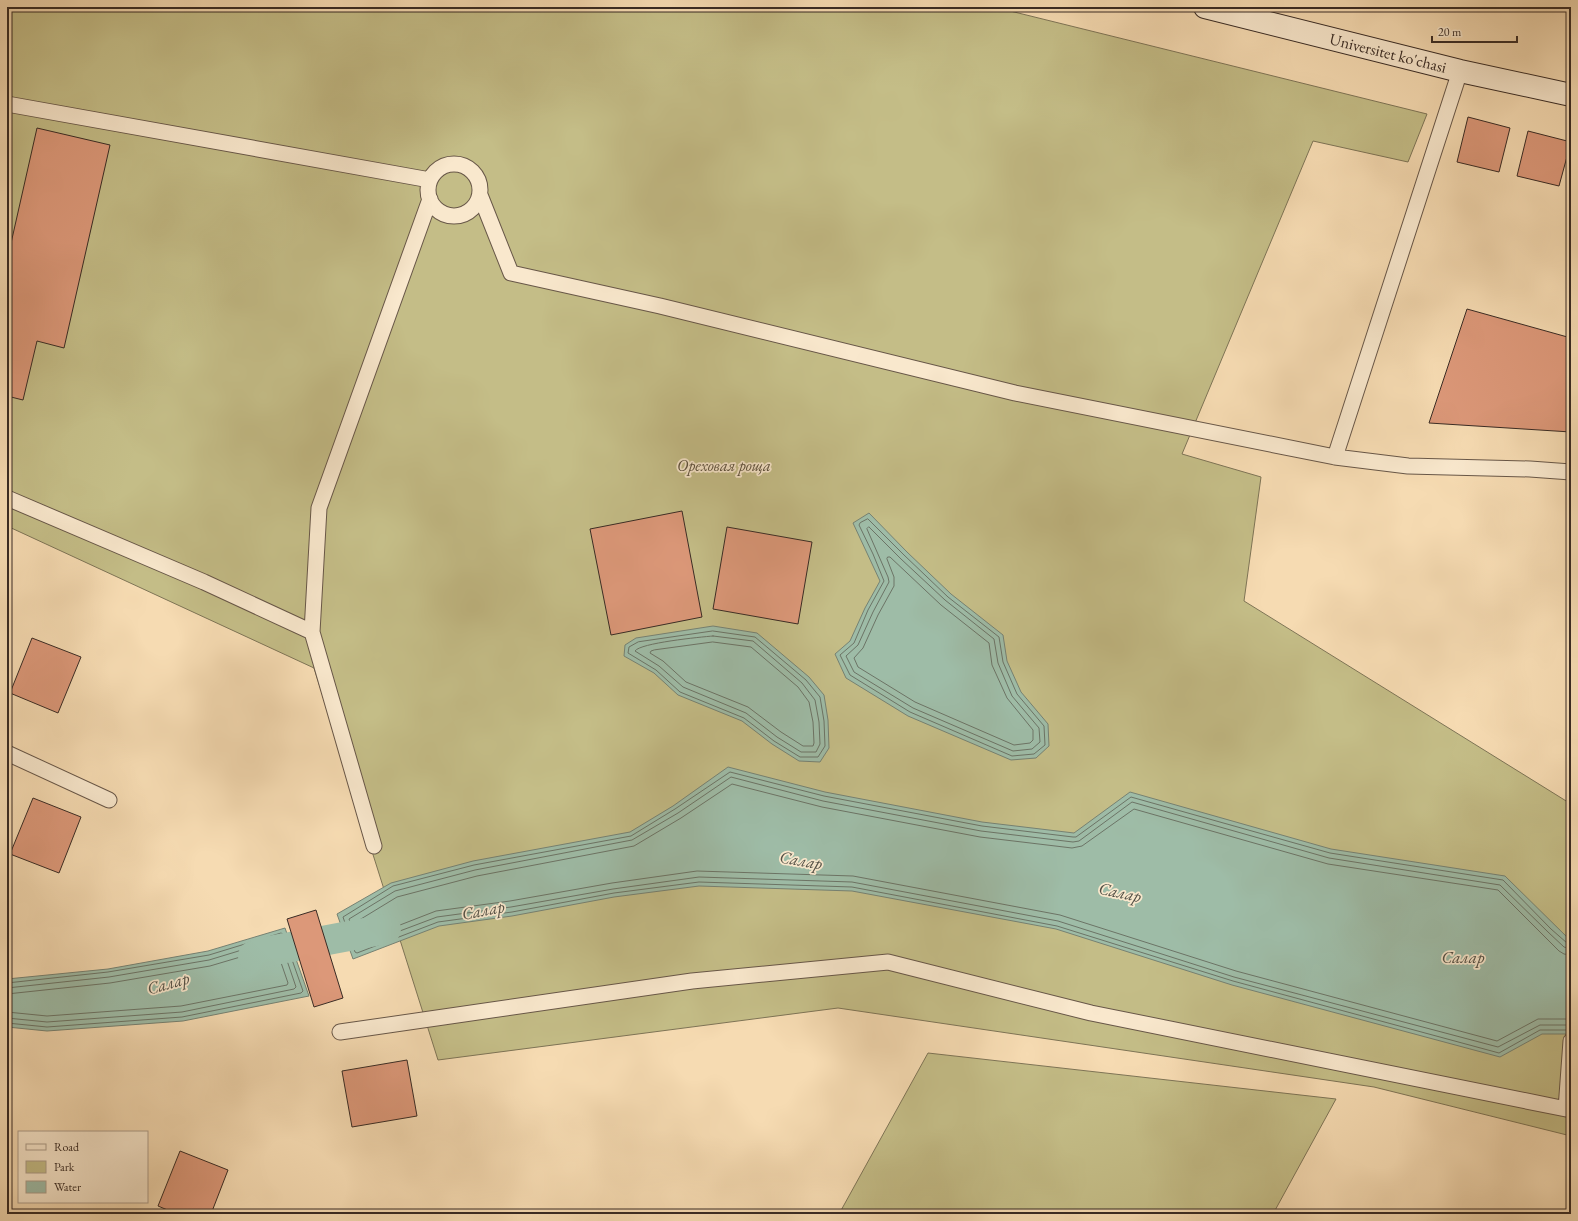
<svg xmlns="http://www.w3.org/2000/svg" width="1578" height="1221" viewBox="0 0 1578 1221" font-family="'EB Garamond',serif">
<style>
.green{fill:#c4bd87;stroke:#7e7456}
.water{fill:#9ebca7;stroke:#768273}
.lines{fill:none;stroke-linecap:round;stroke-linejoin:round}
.shore{stroke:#6c7466;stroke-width:1}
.canal{stroke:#9ebca7;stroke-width:30}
.building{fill:#dc9879;stroke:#392b24}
.lane-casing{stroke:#685748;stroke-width:17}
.secondary-casing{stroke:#392b24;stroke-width:24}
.lane{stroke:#f9e8cd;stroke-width:15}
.secondary{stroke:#f9e8cd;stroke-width:22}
.labels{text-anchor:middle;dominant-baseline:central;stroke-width:3.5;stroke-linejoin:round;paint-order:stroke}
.street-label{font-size:16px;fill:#392b24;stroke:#f9e8cd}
.park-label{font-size:16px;font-style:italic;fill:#5c503d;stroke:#f9e8cd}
.water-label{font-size:17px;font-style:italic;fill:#524f45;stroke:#f9e8cd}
</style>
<rect width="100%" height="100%" fill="#f6dbb2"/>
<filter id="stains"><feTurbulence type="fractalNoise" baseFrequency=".005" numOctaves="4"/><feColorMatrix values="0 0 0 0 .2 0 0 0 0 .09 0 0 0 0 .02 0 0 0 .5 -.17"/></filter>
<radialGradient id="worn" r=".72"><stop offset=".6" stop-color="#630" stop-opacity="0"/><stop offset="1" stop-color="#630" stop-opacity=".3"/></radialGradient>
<path class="green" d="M7 7H994L1427 114 1408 162 1313 141 1182 454 1261 477 1244 601 1571 804V1136L1374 1087 838 1008 438 1060 314 668 7 526Z
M928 1053 1336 1099 1273 1214H839Z"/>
<path class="water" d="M869 513 907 552 951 594 1003 635 1007 661 1021 692 1048 724 1049 746 1036 758 1011 760 908 716 846 678 835 654 850 641 865 608 880 581 853 523Z
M713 626 757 633 809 677 824 695 828 720 829 748 820 762 799 761 772 744 742 721 678 695 654 673 624 656 625 645 636 638Z
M728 767 825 792 982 822 1074 833 1130 792 1331 849 1505 876 1571 941V1034H1542L1500 1057 1232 985 1056 929 852 891 699 886 614 897 512 916 439 926 353 959 337 914 391 883 473 861 630 832 673 806Z
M285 928 309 996 183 1021 47 1031 7 1027V979L108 969 208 951Z"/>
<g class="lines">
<path class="shore" d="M868 519 904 555 948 597 999 637 1003 662 1017 694 1044 726 1045 745 1034 754 1012 756 910 712 850 675 840 655 854 643 868 610 884 581 873 554 859 525 860 523Z
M869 527 901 559 945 600 994 639 998 663 1012 696 1039 728 1040 742 1032 749 1013 751 913 708 854 672 846 656 858 645 873 612 889 582 888 577 867 529Z
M888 557H890L941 605 989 643 992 665 1007 698 1033 730V740L1030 743 1014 745 915 702 858 667 854 658 863 648 878 615 894 586V577L887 559Z
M713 631 755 637 806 680 820 697 824 721 825 746 818 757H800L774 741 744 718 680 692 656 670 628 653 629 647 638 642Z
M713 636 753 641 802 683 815 700 819 722 820 744 816 752H801L777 737 746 713 683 687 659 666 635 651C640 643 700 637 713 636Z
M713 642 751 647 798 687 809 702 813 722 814 743 813 746H803L781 732 748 707 686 682 663 661 650 653 651 651 654 650Z
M1571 944 1567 943 1551 929 1503 880 1330 853 1131 797 1076 837H1073L982 826 824 796 730 772 675 809 631 836 474 865 393 886 343 917 355 952 357 953 438 922 512 912 614 893 699 882 852 887 1057 926 1233 981 1499 1053 1540 1030H1571
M1571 949 1564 947 1548 932 1500 885 1329 858 1132 802 1079 841 1073 842 981 831 823 801 731 777 678 813 632 840 475 870 395 891 349 919 358 945 360 946 437 917 511 907 613 889 699 877 852 882 1058 921 1234 977 1498 1047 1540 1025H1571
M1571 955 1564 954 1559 951 1498 890 1328 864 1134 809 1082 846 1072 848 980 837 822 807 732 784 681 818 634 846 477 876 397 897 356 922 362 937 364 939 436 911 510 901 612 883 697 871 853 876 1060 915 1236 971 1497 1041 1538 1019H1571
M7 983 108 972 209 955 281 933 283 934 303 991 301 993 182 1017 47 1027 7 1023
M7 988 109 977 209 960 278 939 280 940 296 987 294 989 182 1012 47 1022 7 1018
M7 994 110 983 210 966 274 947 276 948 288 983 287 985 181 1006 47 1016 7 1012"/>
<path class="canal" d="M253 956 264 952 386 929"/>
</g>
<path class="building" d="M1468 117 1510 128 1499 172 1457 162Z
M37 128 110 145 64 348 37 341 23 400 7 396V261Z
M1528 131 1571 142 1559 186 1517 176Z
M1467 309 1571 338V432L1429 423Z
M682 511 702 617 611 635 590 529Z
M727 527 812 542 798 624 713 609Z
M32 638 81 657 58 713 10 693Z
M33 798 81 817 59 873 10 854Z
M316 910 343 998 314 1007 287 919Z
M407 1060 417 1116 352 1127 342 1071Z
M180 1151 228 1170 211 1214H177L158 1206Z"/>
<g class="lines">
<g class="lane-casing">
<path id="lane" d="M7 104 430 180
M428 190a26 26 0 1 1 52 0a26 26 0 1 1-52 0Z
M480 195 511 273 660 306 1015 393 1335 457 1408 466 1530 469 1571 472
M1335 457 1460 71
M7 498 204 582 312 632
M7 753 109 800
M374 846 312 632 319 508 430 199
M340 1032 692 981 888 962 1091 1013 1566 1109 1571 1041"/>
</g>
<g class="secondary-casing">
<path id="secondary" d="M1205 7 1460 71 1571 95"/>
</g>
<use href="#lane" class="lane"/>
<use href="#secondary" class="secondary"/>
</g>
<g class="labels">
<g class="street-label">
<text transform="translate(1388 53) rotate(14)">Universitet ko'chasi</text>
</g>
<g class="park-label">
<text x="724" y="465">Ореховая роща</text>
</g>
<g class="water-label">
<text transform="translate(801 860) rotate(10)">Салар</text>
<text transform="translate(1120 892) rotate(12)">Салар</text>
<text transform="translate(483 910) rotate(-11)">Салар</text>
<text x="1463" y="957">Салар</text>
<text transform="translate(168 983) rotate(-16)">Салар</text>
</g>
</g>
<rect width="1578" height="1221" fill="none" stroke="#f6dbb2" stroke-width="24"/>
<rect x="8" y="8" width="1562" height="1205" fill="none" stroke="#392b24" stroke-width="2"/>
<rect x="12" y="12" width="1554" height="1197" fill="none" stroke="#392b24"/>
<rect x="18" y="1131" width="130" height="72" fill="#f9e8cd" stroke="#ac9c89"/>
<rect x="26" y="1144" width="20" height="6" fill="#f9e8cd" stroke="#ac9c89"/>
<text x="54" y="1151" font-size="12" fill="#392b24">Road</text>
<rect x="26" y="1161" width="20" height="12" fill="#c4bd87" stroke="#ac9c89"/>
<text x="54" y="1171" font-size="12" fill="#392b24">Park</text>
<rect x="26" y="1181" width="20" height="12" fill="#9ebca7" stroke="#ac9c89"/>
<text x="54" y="1191" font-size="12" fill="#392b24">Water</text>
<path d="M1432 36v6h85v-6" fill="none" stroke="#392b24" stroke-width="2"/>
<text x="1438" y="36" font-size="12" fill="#392b24" stroke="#f9e8cd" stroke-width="3" paint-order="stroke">20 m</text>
<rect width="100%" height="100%" filter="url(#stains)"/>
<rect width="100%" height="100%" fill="url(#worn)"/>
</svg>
